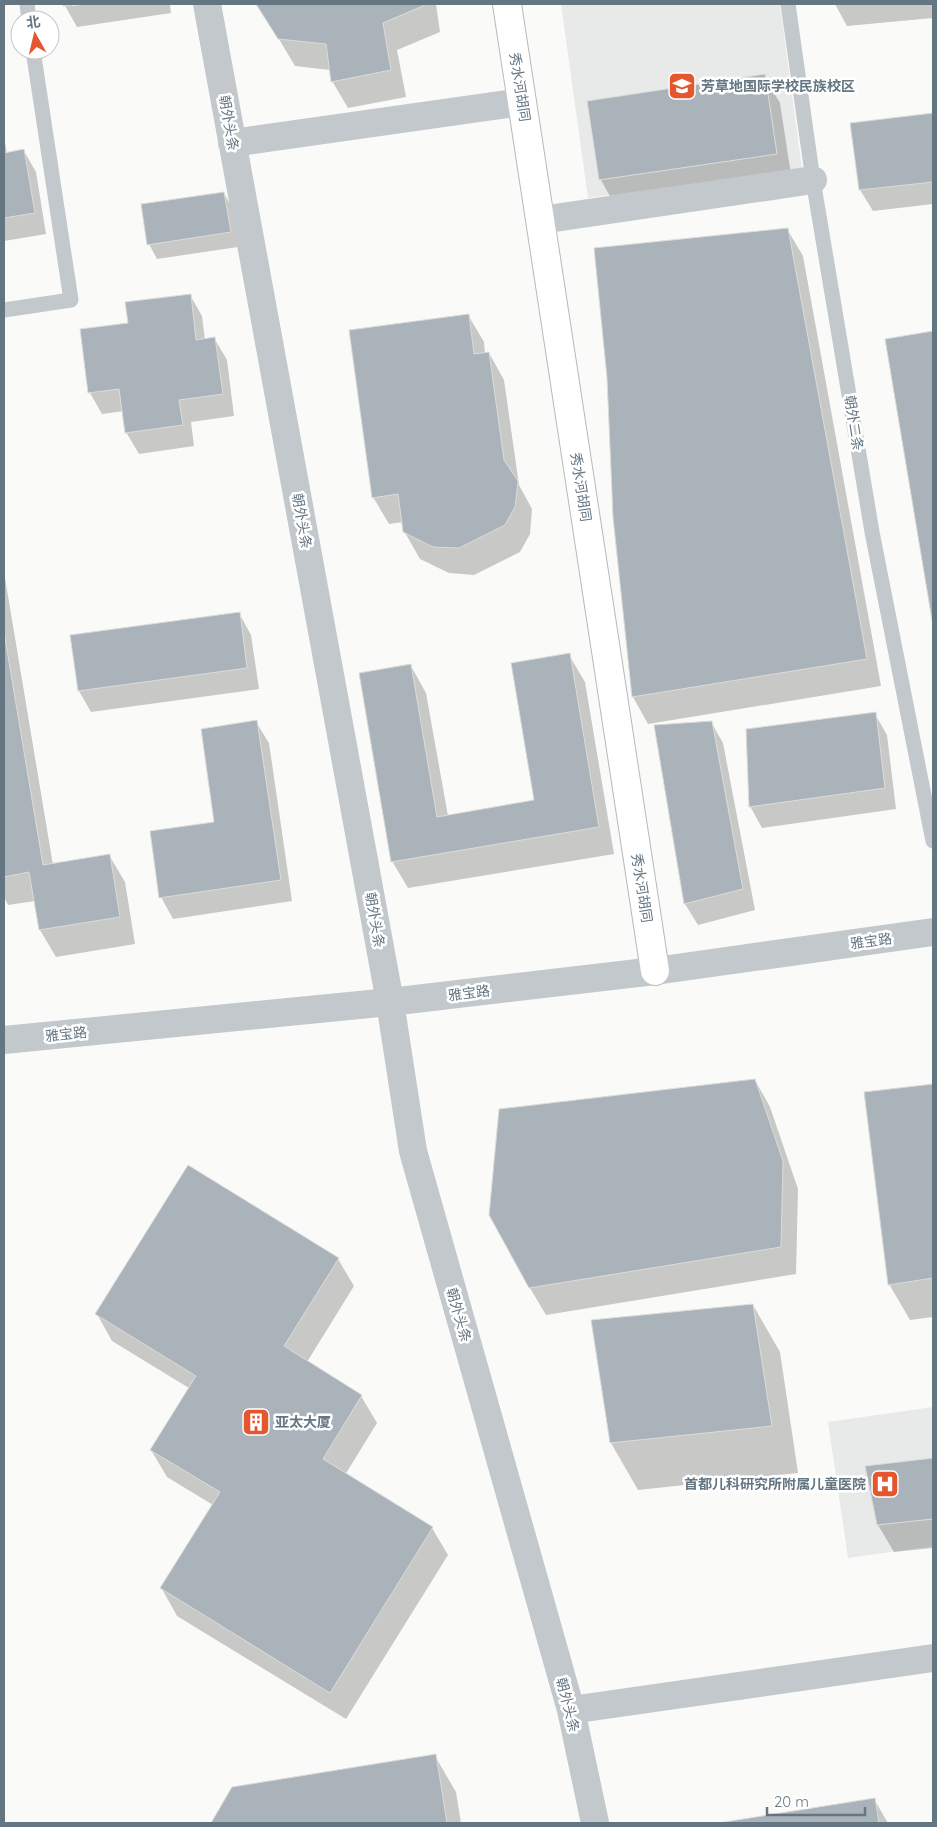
<svg xmlns="http://www.w3.org/2000/svg" width="937" height="1827" viewBox="0 0 937 1827" font-family="Quicksand,'Noto Sans SC',sans-serif">
<style>
.built{fill:#e8e9e9}
.shadow{fill:#0003}
.building{fill:#aab3b9;stroke:#dcdcda}
.lines{fill:none;stroke-linecap:round;stroke-linejoin:round}
.secondary-casing{stroke:#b3babf;stroke-width:30}
.lane{stroke:#c3c8cc;stroke-width:15}
.street{stroke:#c3c8cc;stroke-width:28}
.secondary{stroke:#fff;stroke-width:28}
.labels{text-anchor:middle;dominant-baseline:central;stroke-width:5;stroke-linejoin:round;paint-order:stroke}
.poi-label{font-size:14px;font-weight:bold;fill:#657683;stroke:#fff;text-anchor:start}
.street-label{font-size:14px;fill:#657683;stroke:#fff}
</style>
<rect width="100%" height="100%" fill="#fafaf8"/>
<path class="built" d="M561 4H780L802 169 588 198Z
M933 1407V1546L848 1558 828 1422Z"/>
<path class="shadow" d="M64 4H73L72 6 90 4H170L171 13 77 27Z
M258 4H436L440 32 397 50 406 97 348 108 332 81 330 70 295 66Z
M835 4H933V18L847 26Z
M764 76 780 103 792 181 616 207 601 180 589 102Z
M933 114V204L873 211 860 190 851 124Z
M4 136 7 154 24 151 36 172 46 234 4 241Z
M224 193 232 208 238 247 157 259 149 244Z
M787 229 803 256 881 686 648 724 633 697Z
M190 295 202 316 205 340 214 338 227 360 234 416 191 422 194 446 139 454 126 432 124 411 102 414 90 393 129 324Z
M468 315 484 342 485 354 489 353 504 380 519 485 532 509 530 534 520 552 474 575 449 573 420 559 404 531 403 522 389 524 373 497Z
M933 332V618L887 340Z
M4 572 53 865 109 855 125 882 135 944 56 957 40 930 35 901 8 905 4 897Z
M239 613 251 635 259 689 91 712 79 691 71 636Z
M569 655 585 682 614 854 408 888 392 861 411 666 426 693 448 816 536 801Z
M875 714 887 735 896 809 762 828 750 806Z
M256 722 269 743 292 901 173 919 161 897 216 823Z
M711 722 723 743 755 910 698 925 685 904 656 726Z
M755 1080 770 1107 798 1189 796 1274 546 1315 530 1288Z
M933 1085V1317L910 1320 889 1284 865 1093Z
M338 1259 354 1286 307 1362 361 1396 377 1423 345 1475 432 1528 448 1555 346 1719 177 1616 162 1589 213 1505 167 1477 151 1450 189 1388 112 1341 97 1314Z
M753 1305 780 1352 798 1473 638 1490 611 1443Z
M933 1459V1548L894 1552 878 1525 867 1467Z
M435 1756 456 1792 461 1823H212L233 1789Z
M874 1799 888 1823H726Z"/>
<path class="building" d="M63 4H81L63 6Z
M256 4H425V5L383 23 391 70 331 82 326 44 278 39Z
M765 74 777 154 599 180 587 101Z
M933 113V182L859 190 850 123Z
M24 149 35 213 4 218V153Z
M224 192 231 232 147 245 141 204Z
M788 228 867 659 632 697 613 517 607 378 594 248Z
M191 294 196 340 215 337 223 394 179 400 183 425 125 433 119 389 88 393 80 329 128 323 125 302Z
M469 314 474 354 489 352 504 460 518 481 515 507 505 525 459 548 433 547 403 532 398 494 372 498 349 330Z
M933 331V626L885 339Z
M240 612 247 668 78 691 70 635Z
M4 632 43 865 110 854 120 917 39 930 29 872 4 877Z
M570 653 599 827 391 862 359 673 411 664 437 817 534 800 511 663Z
M876 712 885 788 749 807 746 729Z
M257 720 281 880 159 898 150 831 214 822 201 729Z
M712 721 743 889 684 904 654 725Z
M755 1079 783 1161 781 1247 529 1288 489 1215 499 1109Z
M933 1084V1278L888 1285 864 1092Z
M188 1165 339 1258 284 1346 362 1395 323 1459 433 1527 330 1693 160 1588 220 1492 150 1450 196 1376 95 1314Z
M753 1304 772 1426 610 1443 591 1320Z
M933 1458V1519L877 1525 865 1466Z
M436 1754 447 1823H211L232 1787Z
M875 1798 879 1823H718Z"/>
<g class="lines">
<g class="secondary-casing">
<path id="secondary" d="M507 4 655 971"/>
</g>
<path class="lane" d="M27 4 29 20
M788 4 813 180 872 532 933 841
M4 310 71 300 33 50"/>
<path class="street" d="M207 4 390 1002 413 1151 571 1710 595 1823
M232 143 522 102
M541 220 813 180
M4 1040 390 1002 655 971 933 932
M571 1710 933 1658"/>
<use href="#secondary" class="secondary"/>
</g>
<defs>
<g id="school-square" transform="scale(1.4375)"><rect x="-9" y="-9" width="18" height="18" rx="4" fill="#e4572e" stroke="#fff"/><path d="M0-5L7-2L0 1L-7-2ZM-4 1L0 2.5L4 1V4Q0 6-4 4Z" fill="#fff"/></g>
<g id="building-square" transform="scale(1.4375)"><rect x="-9" y="-9" width="18" height="18" rx="4" fill="#e4572e" stroke="#fff"/><path d="M-4-6H4V6H1V3H-1V6H-4ZM-2.5-4.3h1.7v1.8h-1.7ZM.8-4.3h1.7v1.8H.8ZM-2.5-1h1.7V.8h-1.7ZM.8-1h1.7V.8H.8Z" fill="#fff"/></g>
<g id="hospital-square" transform="scale(1.4375)"><rect x="-9" y="-9" width="18" height="18" rx="4" fill="#e4572e" stroke="#fff"/><path d="M-5-5h3v3.5h4V-5h3V5h-3V1.5h-4V5h-3Z" fill="#fff"/></g>
</defs>
<g fill-rule="evenodd">
<use href="#school-square" x="682" y="86"/>
<use href="#building-square" x="256" y="1422"/>
<use href="#hospital-square" x="885" y="1484"/>
</g>
<g class="labels">
<g class="poi-label">
<text x="701" y="86">芳草地国际学校民族校区</text>
<text x="275" y="1422">亚太大厦</text>
<text x="866" y="1484" text-anchor="end">首都儿科研究所附属儿童医院</text>
</g>
<g class="street-label">
<text transform="translate(520 87) rotate(81)">秀水河胡同</text>
<text transform="translate(229 123) rotate(80)">朝外头条</text>
<text transform="translate(854 423) rotate(81)">朝外二条</text>
<text transform="translate(581 487) rotate(81)">秀水河胡同</text>
<text transform="translate(302 521) rotate(80)">朝外头条</text>
<text transform="translate(642 888) rotate(81)">秀水河胡同</text>
<text transform="translate(375 920) rotate(80)">朝外头条</text>
<text transform="translate(871 941) rotate(-8)">雅宝路</text>
<text transform="translate(469 993) rotate(-7)">雅宝路</text>
<text transform="translate(66 1034) rotate(-6)">雅宝路</text>
<text transform="translate(459 1315) rotate(74)">朝外头条</text>
<text transform="translate(568 1705) rotate(76)">朝外头条</text>
</g>
</g>
<rect width="937" height="1827" fill="none" stroke="#657683" stroke-width="10"/>
<g transform="translate(35 35) rotate(352)"><circle r="24" fill="#ffffff" stroke="#c1c8cd"/>
<path d="M0-4L9 19L0 12L-9 19Z" fill="#e4572e"/>
<text y="-8" font-size="14" font-weight="bold" text-anchor="middle" fill="#657683">北</text>
</g>
<path d="M767 1807v8h98v-8" fill="none" stroke="#657683" stroke-width="2.5"/>
<text x="774" y="1807" font-size="15" fill="#657683" stroke="#ffffff" stroke-width="4" paint-order="stroke">20 m</text>
</svg>
